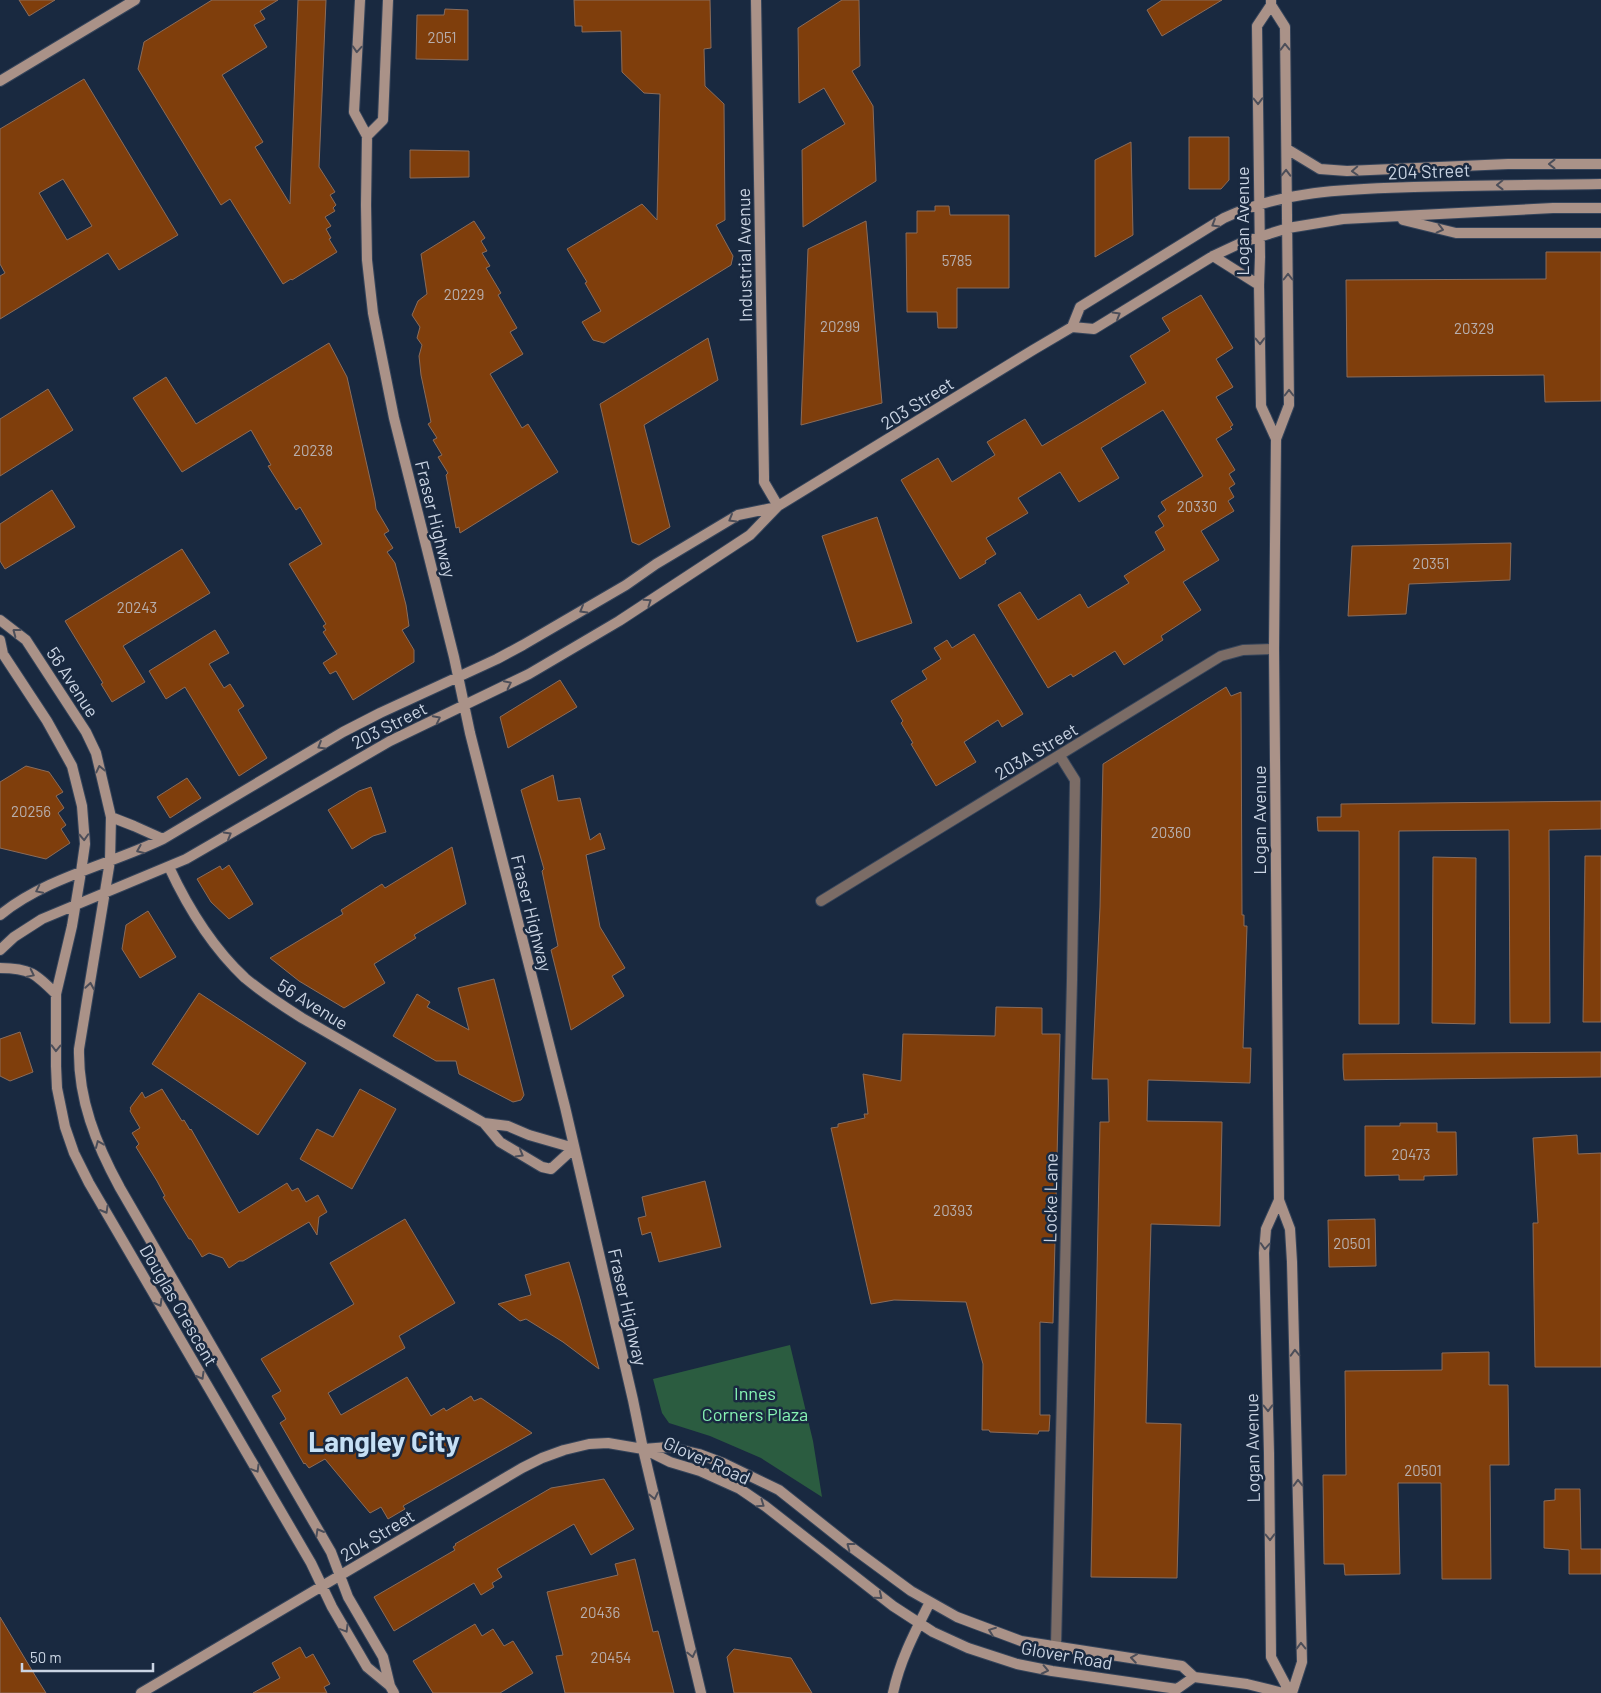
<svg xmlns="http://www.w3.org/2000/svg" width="1601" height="1693" viewBox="0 0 1601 1693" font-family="Barlow,sans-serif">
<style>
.green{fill:#2b5c40}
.building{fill:#7f3e0c;stroke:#8b6c5a;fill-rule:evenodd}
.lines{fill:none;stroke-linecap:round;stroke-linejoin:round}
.street-casing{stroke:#35445a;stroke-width:12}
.secondary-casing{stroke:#35445a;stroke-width:12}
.street{stroke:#7b6c66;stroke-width:10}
.secondary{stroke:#aa9288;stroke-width:10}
.oneway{stroke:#4c4e59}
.labels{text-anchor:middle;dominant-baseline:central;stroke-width:5;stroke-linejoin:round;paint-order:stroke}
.number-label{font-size:15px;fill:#b7aead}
.street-label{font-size:18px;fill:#cad4e3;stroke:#192940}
.park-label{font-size:18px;fill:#86f3b3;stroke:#192940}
.town-label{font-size:28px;font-weight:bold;fill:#c6e0f5;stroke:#192940}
</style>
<rect width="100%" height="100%" fill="#192940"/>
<path class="green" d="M790 1345 813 1441 822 1497 761 1458 710 1436 669 1423 662 1413 653 1379Z"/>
<path class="building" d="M19 0H55L29 16Z
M212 0H278L260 11 265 19 254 25 267 47 222 75 263 142 255 147 290 204 298 0H326L319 167 335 192 330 195 336 205 333 208 335 211 325 217 331 226 326 229 331 238 329 239 337 252 292 280 291 279 283 284 230 199 221 205 138 69 144 42Z
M574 0H710L711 48 704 49 705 86 724 104 725 220 716 225 733 256 731 265 604 343 593 340 582 322 601 311 585 283 587 282 567 249 642 204 657 220 660 94 644 93 622 72 621 31 582 32V26H575Z
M842 0H859L860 66 852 71 873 106 876 181 803 227 802 150 845 124 824 88 799 103 798 28Z
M1162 0H1222L1162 36 1147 10Z
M445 9 468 10V60L416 59 417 15H444Z
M84 79 178 235 119 270 108 253 0 319V276L5 273 0 264V129ZM63 179 92 226 67 240 39 193Z
M1189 137H1229V180L1221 189H1189Z
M1131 142 1133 235 1095 257V160Z
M410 150 469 151V177L410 178Z
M935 206H949L950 215H1009V288H957V328H938L937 312H907L906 233H917V211H935Z
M474 221 485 238 481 241 487 251 482 253 490 266 486 268 501 293 498 295 517 328 510 332 523 354 490 374 522 428 528 424 558 472 460 533 459 527 456 528 446 475 448 473 438 457 442 455 433 440 437 438 428 424 431 422 421 375 419 356 422 345 417 338 420 327 412 315 418 301 427 294 421 254Z
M866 221 882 403 801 425 808 249Z
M1546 252H1601V401L1545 402 1544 375 1347 377 1346 280 1546 279Z
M1201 295 1233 348 1216 359 1233 387 1216 397 1233 425 1230 427 1232 429 1216 439 1235 470 1229 474 1235 484 1229 488 1234 497 1228 501 1234 511 1201 531 1219 560 1183 582 1201 610 1161 636 1163 640 1124 665 1115 651 1073 677 1071 674 1048 688 998 605 1020 592 1038 620 1080 594 1088 608 1129 583 1124 576 1165 550 1155 532 1164 526 1158 516 1166 510 1161 502 1203 476 1163 410 1101 448 1119 478 1079 502 1060 472 1018 498 1028 513 986 538 996 554 985 561 986 563 960 579 901 480 938 458 952 482 995 455 987 442 1025 419 1042 446 1084 421 1146 383 1130 356 1170 331 1162 318Z
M708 338 718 380 644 425 670 527 639 545 632 542 600 404Z
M329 343 347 377 375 501 376 509 389 531 384 534 393 548 387 552 395 563 406 605 409 626 402 630 414 650V662L353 700 336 671 330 674 323 663 337 654 323 632 326 630 323 626 326 624 289 564 322 544 300 507 296 510 268 466 271 465 251 430 182 472 133 398 166 377 196 424Z
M48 389 73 430 0 476V419Z
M52 490 75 527 5 569 0 561V524Z
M877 517 912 623 857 642 822 536Z
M1511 543 1510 580 1409 584 1406 614 1348 616 1352 546Z
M182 549 210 593 123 646 145 682 112 702 101 684 103 683 65 621Z
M215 630 229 653 209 664 224 688 230 684 244 706 238 710 267 758 239 776 185 687 166 699 149 671Z
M974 634 1023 714 1002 727 998 720 964 742 976 762 936 786 911 744 913 743 901 723 903 721 891 701 927 679 922 671 941 659 934 648 947 640 952 648Z
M560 680 577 707 508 748 500 717Z
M1226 687 1231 696 1241 692 1242 915H1244V926H1247L1243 1048H1251L1250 1083 1148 1080 1147 1121 1222 1122 1220 1226 1151 1224 1146 1423 1181 1424 1177 1578 1091 1577 1100 1122H1109L1108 1079H1092L1100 907 1103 764Z
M26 766 49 772 63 792 56 796 64 808 58 813 66 825 61 829 70 843 46 859 0 848V782Z
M553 775 558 801 580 798 590 840 600 833 605 849 586 855 600 927 625 968 612 976 624 996 571 1030 551 950 558 946 542 871 544 869 521 790Z
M187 778 201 798 170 818 157 797Z
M371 787 386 832 373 836 352 849 328 810 359 791Z
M1601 801V829L1549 830 1550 1023H1510L1509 830 1399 831V1024H1359V831H1318L1317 817H1341V804Z
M452 847 466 904 414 935 416 938 374 964 385 983 344 1008 299 981 270 958 343 914 341 910 382 884 385 888Z
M1585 856H1601V1022H1583Z
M1433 857 1476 858 1475 1024 1432 1023Z
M229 865 253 904 229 919 211 902 197 879 220 866 222 870Z
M148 911 176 957 140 978 122 949 126 925Z
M494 979 524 1095 521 1100 513 1102 459 1074 456 1061H436L393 1036 417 994 430 1002 427 1007 469 1030 458 988Z
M199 993 306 1063 258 1135 152 1064Z
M996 1007 1042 1008V1034H1060L1053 1323 1040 1322V1415H1050L1049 1431H1039L1038 1434 990 1432 989 1430H982L983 1364 966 1302 894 1300 871 1304 831 1128 838 1127V1124L865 1118 864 1114H868L863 1074 901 1081 903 1034 995 1036Z
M20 1032 33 1072 10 1081 0 1076V1039Z
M1601 1052V1077L1344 1080 1343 1068V1054Z
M162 1089 182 1121 184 1120 190 1130 191 1129 239 1213 287 1183 292 1191 298 1188 306 1202 318 1195 327 1212 319 1217 317 1235 309 1222 243 1261H239L229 1268 223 1258 209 1253 202 1257 191 1239H189L163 1197 165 1196 157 1181 136 1147 139 1144 132 1133 140 1128 130 1111 131 1109 130 1108 142 1092 145 1098Z
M360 1089 396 1109 352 1189 300 1159 317 1129 333 1137Z
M1400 1123H1437V1132H1456L1457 1175 1424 1176V1180H1399V1175L1365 1176V1126H1400Z
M1577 1135 1578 1154 1601 1153V1367H1535L1533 1223H1538L1533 1138Z
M705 1181 721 1247 659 1262 651 1232 642 1235 638 1218 646 1216 642 1197Z
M405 1219 455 1303 399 1336 405 1348 328 1393 341 1415 407 1377 431 1416 444 1408 446 1411 471 1396 474 1401 481 1398 532 1433 403 1506 405 1509 388 1519 381 1507 370 1513 325 1459 309 1468 305 1463 304 1464 280 1423 286 1419 272 1396 281 1391 261 1359 354 1304 330 1263Z
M1375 1219 1376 1266 1329 1267 1328 1220Z
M569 1262 580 1299 599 1369 563 1342 526 1319 520 1321 498 1304 531 1295 525 1275Z
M1489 1352V1385H1508L1509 1465H1490L1491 1579H1442L1441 1483H1398L1400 1574 1345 1575 1344 1564H1324L1323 1475H1346L1345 1371 1442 1370V1353Z
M604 1479 634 1529 591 1555 574 1524 497 1569 502 1577 492 1583 494 1587 481 1595 474 1583 394 1631 374 1597 455 1550 453 1547 456 1545 455 1544 551 1488Z
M1555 1489H1580L1581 1549H1601V1574H1569V1550L1544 1548V1501L1555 1500Z
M635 1559 653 1632 658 1631 674 1693H565L556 1656 563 1655 547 1592 618 1575 615 1564Z
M0 1617 36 1677 46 1693H0Z
M475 1624 482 1636 493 1629 504 1646 513 1641 533 1673 500 1693H433L413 1661Z
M300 1647 306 1658 313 1654 330 1684 324 1687 327 1693H253L280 1678 272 1663Z
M734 1649 791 1658 812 1693H734L727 1657Z"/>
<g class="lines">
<g class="street-casing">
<path id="street" d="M821 901 1221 656 1243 650 1274 649
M1056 1646 1072 980 1075 780 1060 756"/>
</g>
<g class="secondary-casing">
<path id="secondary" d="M360 0 354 112 367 136 366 205 367 260 373 313 394 418 454 657 470 733 565 1107 633 1400 643 1449 701 1693
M756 0 764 476V482L778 506
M1271 0V5L1285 27 1289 405 1276 439 1274 649 1279 1200 1290 1229 1292 1262 1302 1662 1292 1693
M1271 5 1257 26 1260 257 1259 285 1261 406 1276 439
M0 81 135 0
M367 136 383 120 388 0
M1287 149 1320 169 1347 171 1508 164H1601
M1403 220 1456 233H1601
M1213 256 1259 285
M1072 327 1080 307 1224 218C1283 190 1350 189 1414 187 1476 185 1539 185 1601 184
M0 620 26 640 86 732 96 753 111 817 110 861 79 1049C78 1099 96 1144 120 1188L331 1552 348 1597 383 1657 390 1686 394 1693
M0 640 3 654 47 721 72 766 82 806 85 844 81 872 72 926 56 994V1066L57 1088 65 1127 74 1153 89 1183 311 1563 332 1607 367 1667 390 1686
M111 817 134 826 163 839
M169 867C188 908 212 947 245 978 263 993 283 1006 302 1018L484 1123 500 1142 542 1167 551 1169 574 1148
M0 915C47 877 109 865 163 839L343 732 380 713 497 659 523 645 626 585 656 564 738 515 777 507
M0 950 14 937 42 919 186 859 390 741 529 674 619 621 750 535 778 506 1033 350 1072 327 1094 329 1213 256 1243 242 1288 228 1343 219 1553 208H1601
M0 968C30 968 36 974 56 994
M484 1123 508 1126 529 1135 574 1148
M1279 1200 1266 1229 1264 1253 1269 1453 1271 1657 1290 1693
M644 1449 670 1462 700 1471 740 1489 765 1506 893 1606 933 1632 968 1648 1017 1664 1052 1671 1177 1689 1194 1677
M141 1693 522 1468 542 1458 564 1450 589 1444 608 1443 643 1449 669 1447 699 1454 723 1463 779 1490 847 1544 911 1591 957 1617 1021 1641 1182 1666 1194 1677 1247 1684 1283 1693
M893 1693C900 1660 915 1632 930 1602"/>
</g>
<use href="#street" class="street"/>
<use href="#secondary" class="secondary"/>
</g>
<defs><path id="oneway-chevron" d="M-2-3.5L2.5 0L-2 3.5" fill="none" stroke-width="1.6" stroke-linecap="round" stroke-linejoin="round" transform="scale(1.25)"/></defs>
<g class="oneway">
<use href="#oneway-chevron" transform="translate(1285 47) rotate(-91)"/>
<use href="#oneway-chevron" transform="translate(357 49) rotate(94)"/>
<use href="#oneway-chevron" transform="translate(1258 101) rotate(89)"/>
<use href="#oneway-chevron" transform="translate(1552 164) rotate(-180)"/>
<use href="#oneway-chevron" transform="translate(1355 171) rotate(177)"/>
<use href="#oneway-chevron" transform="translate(1286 173) rotate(-89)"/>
<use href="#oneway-chevron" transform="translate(1500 185) rotate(179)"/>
<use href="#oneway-chevron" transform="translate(1215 224) rotate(149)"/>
<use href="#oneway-chevron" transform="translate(1440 229) rotate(14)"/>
<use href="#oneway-chevron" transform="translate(1288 277) rotate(-90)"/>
<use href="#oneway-chevron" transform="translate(1117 315) rotate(-31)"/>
<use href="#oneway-chevron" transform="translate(1260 341) rotate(89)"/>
<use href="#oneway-chevron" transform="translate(1289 393) rotate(-90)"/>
<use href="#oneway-chevron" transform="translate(732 519) rotate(150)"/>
<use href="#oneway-chevron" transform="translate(648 602) rotate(-34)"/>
<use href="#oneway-chevron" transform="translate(583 610) rotate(150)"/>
<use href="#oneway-chevron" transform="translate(16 632) rotate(-143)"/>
<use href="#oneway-chevron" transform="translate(508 684) rotate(-26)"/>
<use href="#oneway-chevron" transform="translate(437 719) rotate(-27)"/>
<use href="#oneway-chevron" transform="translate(321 746) rotate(149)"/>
<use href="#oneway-chevron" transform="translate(100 769) rotate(-103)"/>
<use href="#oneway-chevron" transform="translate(228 835) rotate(-30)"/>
<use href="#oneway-chevron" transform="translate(84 837) rotate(87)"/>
<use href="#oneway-chevron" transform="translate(140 850) rotate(157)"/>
<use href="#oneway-chevron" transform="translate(39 890) rotate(154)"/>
<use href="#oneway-chevron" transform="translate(31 974) rotate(26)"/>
<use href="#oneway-chevron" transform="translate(90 986) rotate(-81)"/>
<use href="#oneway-chevron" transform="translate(56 1048) rotate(91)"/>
<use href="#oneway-chevron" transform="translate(99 1144) rotate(-113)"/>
<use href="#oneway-chevron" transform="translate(520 1154) rotate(30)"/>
<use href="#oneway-chevron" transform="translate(105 1210) rotate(60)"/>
<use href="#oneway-chevron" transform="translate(1265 1246) rotate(94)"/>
<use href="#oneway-chevron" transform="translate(159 1303) rotate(60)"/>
<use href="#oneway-chevron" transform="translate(1295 1353) rotate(-92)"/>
<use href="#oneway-chevron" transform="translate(201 1376) rotate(60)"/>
<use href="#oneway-chevron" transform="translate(1268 1408) rotate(89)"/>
<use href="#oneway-chevron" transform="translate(256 1469) rotate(59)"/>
<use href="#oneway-chevron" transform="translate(1298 1483) rotate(-91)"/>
<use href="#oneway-chevron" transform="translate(654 1496) rotate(77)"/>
<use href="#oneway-chevron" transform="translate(761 1504) rotate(35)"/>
<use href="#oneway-chevron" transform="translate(319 1532) rotate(-120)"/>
<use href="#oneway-chevron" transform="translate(1270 1537) rotate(89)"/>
<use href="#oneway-chevron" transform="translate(850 1546) rotate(-143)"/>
<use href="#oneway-chevron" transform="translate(879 1596) rotate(39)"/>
<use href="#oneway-chevron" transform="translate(345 1629) rotate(59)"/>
<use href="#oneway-chevron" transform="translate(992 1631) rotate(-159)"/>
<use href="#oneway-chevron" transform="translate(1301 1646) rotate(-91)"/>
<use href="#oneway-chevron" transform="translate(692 1654) rotate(77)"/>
<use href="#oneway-chevron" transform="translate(1134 1658) rotate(-171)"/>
<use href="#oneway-chevron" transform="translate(1045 1670) rotate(12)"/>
</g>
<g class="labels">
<g class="number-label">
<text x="442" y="37">2051</text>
<text x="957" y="260">5785</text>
<text x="464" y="294">20229</text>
<text x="840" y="326">20299</text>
<text x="1474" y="328">20329</text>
<text x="313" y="450">20238</text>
<text x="1197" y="506">20330</text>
<text x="1431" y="563">20351</text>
<text x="137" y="607">20243</text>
<text x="31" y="811">20256</text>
<text x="1171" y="832">20360</text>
<text x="1411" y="1154">20473</text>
<text x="953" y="1210">20393</text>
<text x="1352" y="1243">20501</text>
<text x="1423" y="1470">20501</text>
<text x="600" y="1612">20436</text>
<text x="611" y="1657">20454</text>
</g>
<g class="street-label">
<text transform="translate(1429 171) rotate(-2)">204 Street</text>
<text transform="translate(1242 221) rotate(-90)">Logan Avenue</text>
<text transform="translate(744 255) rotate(-91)">Industrial Avenue</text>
<text transform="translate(917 403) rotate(-32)">203 Street</text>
<text transform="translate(436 519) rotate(76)">Fraser Highway</text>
<text transform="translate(73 682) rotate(57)">56 Avenue</text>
<text transform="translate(389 725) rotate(-27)">203 Street</text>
<text transform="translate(1036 751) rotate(-31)">203A Street</text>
<text transform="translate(1259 820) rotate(-90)">Logan Avenue</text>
<text transform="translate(532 913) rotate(76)">Fraser Highway</text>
<text transform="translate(313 1004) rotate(32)">56 Avenue</text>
<text transform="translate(1050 1198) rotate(-89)">Locke Lane</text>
<text transform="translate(179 1305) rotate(60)">Douglas Crescent</text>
<text transform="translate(628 1307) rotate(77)">Fraser Highway</text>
<text transform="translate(1252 1448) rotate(-91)">Logan Avenue</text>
<text transform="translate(707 1460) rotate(24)">Glover Road</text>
<text transform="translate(377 1535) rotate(-31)">204 Street</text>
<text transform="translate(1067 1655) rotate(10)">Glover Road</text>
</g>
<g class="park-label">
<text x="755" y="1393">Innes<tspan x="755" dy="21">Corners Plaza</tspan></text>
</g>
<g class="town-label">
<text x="384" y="1441">Langley City</text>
</g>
</g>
<path d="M22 1663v8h131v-8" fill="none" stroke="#cad4e3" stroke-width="2.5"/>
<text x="30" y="1663" font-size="15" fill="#cad4e3" stroke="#192940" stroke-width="4" paint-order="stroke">50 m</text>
</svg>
